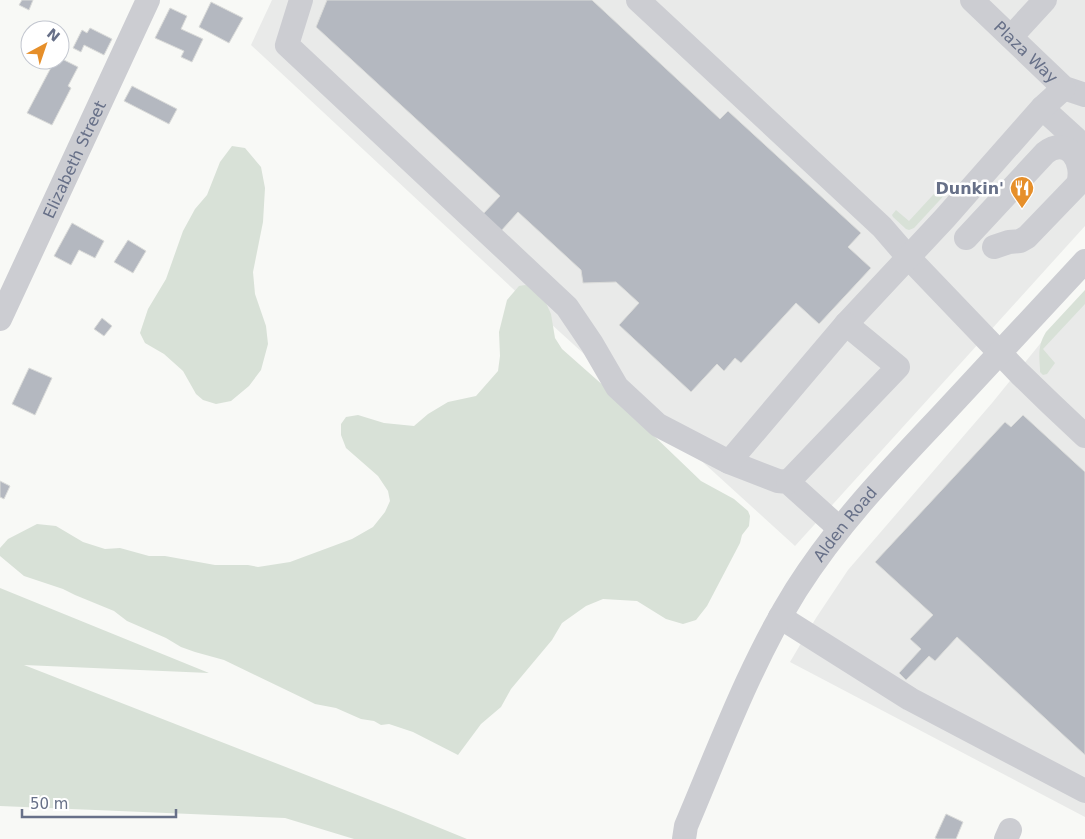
<svg xmlns="http://www.w3.org/2000/svg" width="1085" height="839" viewBox="0 0 1085 839" font-family="'DejaVu Sans',sans-serif">
<style>
.built{fill:#e9eae9}
.green{fill:#d8e1d7}
.building{fill:#b4b8c0;stroke:#dadbd9}
.lines{fill:none;stroke-linecap:round;stroke-linejoin:round}
.minor{stroke:#cccdd2;stroke-width:24}
.labels{text-anchor:middle;dominant-baseline:central;stroke-width:5;stroke-linejoin:round;paint-order:stroke}
.street-label{font-size:16px;fill:#677088;stroke:#fff}
.poi-label{font-size:16px;font-weight:bold;fill:#677088;stroke:#fff;text-anchor:end}
</style>
<rect width="100%" height="100%" fill="#f8f9f6"/>
<path class="built" d="M272 0H1085V226L795 546 539 313 251 45Z
M1085 295V817L790 662 816 618 848 570 992 403 1048 334Z"/>
<path class="green" d="M232 146 245 148 261 167 265 188 263 222 253 272 255 294 266 326 268 344 261 370 249 386 231 401 216 404 203 400 196 394 183 371 164 354 145 343 140 333 148 309 166 279 183 231 195 209 207 195 220 162Z
M944 183H946L950 187V189L914 228 909 230 906 229 893 217 892 215 896 210 909 221Z
M525 285 534 287 541 292 551 314 555 338 562 349 631 410 652 434 701 481 734 499 748 511 750 516 749 526 742 535 740 543 707 606 696 620 683 624 666 619 637 601 603 599 586 606 562 623 552 640 511 689 501 707 481 724 458 755 413 732 389 724 381 725 374 721 361 719 336 708 315 704 307 700 224 660 195 652 181 647 166 638 127 621 114 611 75 595 63 589 24 576 0 556V548L8 539 37 524 56 526 83 542 105 549 120 548 149 556H165L215 565H248L258 567 290 562 352 539 373 527 385 512 390 501 388 491 378 476 346 448 341 435V424L346 417 358 415 384 423 414 426 428 414 448 402 476 396 498 371 500 356 499 332 507 300 519 286Z
M1085 290V304L1043 349 1055 363 1047 374 1043 375 1040 372V369C1039 355 1038 345 1046 332Z
M0 588 209 673 24 665 396 810 467 839H354L285 818 0 806Z"/>
<path class="building" d="M22 0H33L29 10 19 5Z
M327 0H592L720 119 728 111 861 233 848 247 871 268 819 324 796 303 741 363 735 358 724 371 717 364 691 392 619 325 639 303 616 282 583 283 581 270 518 212 501 231 483 214 500 196 316 27Z
M211 2 243 18 229 43 199 27Z
M170 8 187 16 181 29 203 39 192 62 181 57 184 51 155 38Z
M90 28 112 39 104 55 84 45 81 52 73 48 82 30 87 33Z
M60 58 78 67 68 86 71 88 52 125 27 113 55 60H60Z
M132 86 177 109 169 124 124 101Z
M72 223 104 241 95 258 79 250 71 265 54 256Z
M128 240 146 251 133 273 114 262Z
M102 318 112 326 104 336 94 329Z
M29 368 52 378 35 415 12 404Z
M1023 415 1085 472V755L957 637 935 661 929 656 906 680 899 673 921 649 910 639 933 615 875 562 1005 422 1011 427Z
M0 481 10 486 4 499 0 497Z
M946 814 963 822 956 839H937L935 838Z"/>
<g class="lines">
<g class="minor">
<path d="M301 0 287 45 567 307 592 344 617 387 658 425 729 462 778 481 788 482 839 528"/>
<path d="M638 0 882 227 908 257 1020 374 1050 403 1085 436"/>
<path id="s1" d="M972 0 1064 88 1085 95"/>
<path d="M1011 37 1045 0"/>
<path d="M1042 108 1085 147"/>
<path d="M966 238 1045 153C1068 135 1085 162 1078 184L1027 237 1020 241 1009 242 994 247"/>
<path id="s2" d="M0 319 148 0"/>
<path d="M729 462 846 324 945 218 1042 108 1064 88"/>
<path d="M788 482 898 367 846 324"/>
<path d="M780 617 910 699 1085 791"/>
<path id="s3" d="M684 839 686 826C720 746 750 664 796 590 838 524 888 472 941 416 989 364 1037 313 1085 261"/>
<path d="M1006 839 1010 830"/>
</g>
</g>
<defs>
<g id="restaurant-pin" transform="scale(1.25)"><path d="M0 17L-7.5 6A9.5 9.5 0 1 1 7.5 6Z" fill="#e68f2a" stroke="#fff"/><path d="M-5-6h1v4h1v-4h1v4h1v-4h1v5L-1.5 .5V6h-2V.5L-5-1ZM5-6V6H3V1.5H1.5Q1.5-4 5-6Z" fill="#fff"/></g>
</defs>
<g fill-rule="evenodd">
<use href="#restaurant-pin" x="1022" y="188"/>
</g>
<g class="labels">
<g class="street-label">
<text stroke="none"><textPath href="#s1" startOffset="75">Plaza Way</textPath></text>
<text stroke="none"><textPath href="#s2" startOffset="176">Elizabeth Street</textPath></text>
<text stroke="none"><textPath href="#s3" startOffset="356">Alden Road</textPath></text>
</g>
<g class="poi-label">
<text x="1004" y="188">Dunkin'</text>
</g>
</g>
<g transform="translate(45 45) rotate(40)"><circle r="24" fill="#ffffff" stroke="#c2c6cf"/>
<path d="M0-4L9 19L0 12L-9 19Z" fill="#e68f2a"/>
<text y="-8" font-size="14" font-weight="bold" text-anchor="middle" fill="#677088">N</text>
</g>
<path d="M22 809v8h154v-8" fill="none" stroke="#677088" stroke-width="2.5"/>
<text x="30" y="809" font-size="15" fill="#677088" stroke="#ffffff" stroke-width="4" paint-order="stroke">50 m</text>
</svg>
